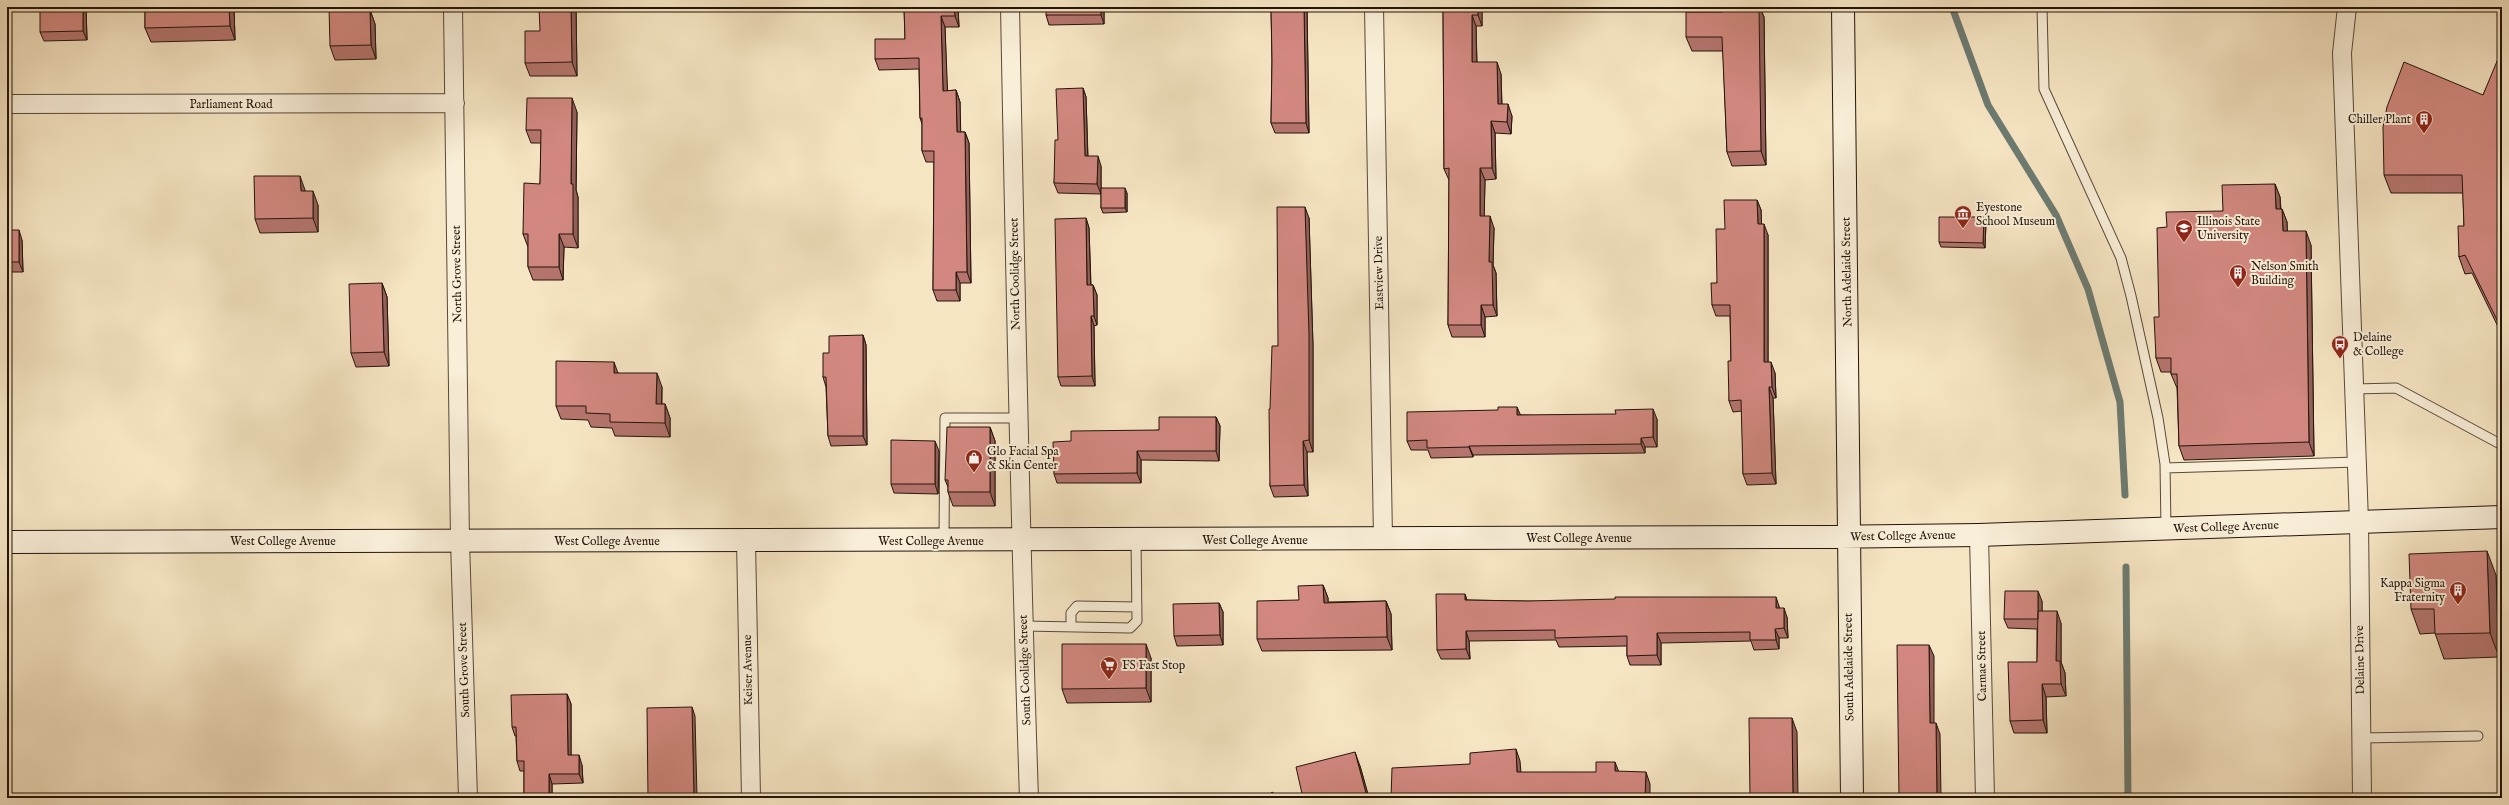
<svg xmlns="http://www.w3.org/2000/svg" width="2509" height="805" viewBox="0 0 2509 805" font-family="'IM FELL English',serif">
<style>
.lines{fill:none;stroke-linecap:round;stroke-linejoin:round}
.stream{stroke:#6c7b71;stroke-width:7}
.lane-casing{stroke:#584838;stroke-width:11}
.street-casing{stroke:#584838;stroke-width:20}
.secondary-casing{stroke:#23140a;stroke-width:24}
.lane{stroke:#f9eed8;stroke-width:9}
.street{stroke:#f9eed8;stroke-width:18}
.secondary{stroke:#f9eed8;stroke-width:22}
.wall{fill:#b5756e;stroke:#23140a}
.shaded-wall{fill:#935f5a;stroke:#23140a}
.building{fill:#d28880;stroke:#23140a}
.labels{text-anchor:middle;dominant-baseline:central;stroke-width:4;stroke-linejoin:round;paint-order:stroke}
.street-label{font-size:12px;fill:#23140a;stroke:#f9eed8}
.poi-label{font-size:12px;fill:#23140a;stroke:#f9eed8;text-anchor:start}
</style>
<rect width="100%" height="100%" fill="#f6e5c3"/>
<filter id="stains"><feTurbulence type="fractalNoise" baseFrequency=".005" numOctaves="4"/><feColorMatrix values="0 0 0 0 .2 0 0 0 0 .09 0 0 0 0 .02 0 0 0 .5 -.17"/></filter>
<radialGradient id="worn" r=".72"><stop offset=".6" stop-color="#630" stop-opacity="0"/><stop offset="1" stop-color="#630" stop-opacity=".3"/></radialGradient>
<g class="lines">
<path class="stream" d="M1952 7 1988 105 2056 215 2088 289 2120 402 2125 495
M2126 567 2128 798"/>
<g class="lane-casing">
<path id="lane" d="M2042 7 2044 89 2121 258 2131 296 2158 418 2165 464 2166 529
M2354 389 2396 388 2502 445
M2165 468 2356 462
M944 539 945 418H1020
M1023 626 1130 628 1137 621 1136 540
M1071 627V613L1077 606 1137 607
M2361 738 2478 736"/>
</g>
<g class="street-casing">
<path id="street" d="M453 7 460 541 468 798
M1010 7C1015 271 1020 534 1029 798
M1374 7 1383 539
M2347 7 2342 53 2359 522 2362 798
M7 104 455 103
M1979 535 1985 798
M746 541 751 798"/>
</g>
<g class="secondary-casing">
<path id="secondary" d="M1843 7 1852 798
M7 542 1821 537 1979 535 2502 517"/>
</g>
<use href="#lane" class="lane"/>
<use href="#street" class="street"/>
<use href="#secondary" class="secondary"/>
</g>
<path class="wall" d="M86 7 87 40 44 41 40 32Z
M145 7H234L235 40 151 42 145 28Z
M576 7 577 76H530L525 63 540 31Z
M904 7H958L959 27H945L947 91 956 90 960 102V132H965L969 143 971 283H960V301H937L933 290 934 162H926L922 151V124L920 118 919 69 879 70 875 59 905 39Z
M1104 7V24L1049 25 1046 15Z
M1271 7H1307L1309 133H1275L1271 123 1272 61Z
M1443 7H1482V26H1476L1477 62 1501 74 1502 104 1512 116 1511 134 1495 133 1496 179 1485 180 1484 216 1494 228 1493 265 1496 273 1497 316 1485 317V337H1452L1448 325 1449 180 1444 169Z
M1722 7H1761V10L1764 17 1766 165 1732 166 1727 152 1723 51H1692L1686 37 1722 12Z
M367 10H370L375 24 376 59 335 60 330 46Z
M2502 53V335L2472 273 2465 274 2459 257 2464 226 2463 193H2391L2384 175 2483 95Z
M1083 88 1086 97 1088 156 1101 166V188L1127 193V212L1103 213 1101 208V194L1058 193 1054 183 1058 140Z
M577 112 576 190 578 197V248L564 247 563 280H533L528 267V247L523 234 540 184 541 143H531L526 130Z
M2275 184 2280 197 2281 209H2282L2287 222V231L2311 245 2314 456 2184 460 2179 446 2177 388 2171 374V372H2161L2156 358 2167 227 2223 211Z
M305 190V191L318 205V232L260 233 255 219Z
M1757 200 1761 210V224L1768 235V362L1775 373 1776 398H1773L1776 484 1747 485 1743 474 1742 411 1733 412 1729 401 1731 361 1730 316H1716L1712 305 1717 283 1725 229Z
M1086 218 1089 228 1091 285H1093L1097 295V325L1094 326 1095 386H1061L1058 377Z
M1309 218 1313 346V452H1307L1308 496 1274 497 1270 486 1278 346Z
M1986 222 1985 248 1941 247 1939 242Z
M7 230 22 240 23 272H7Z
M382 283 387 297 389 366 356 367 351 353Z
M863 335 866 345 867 445 831 446 828 436 826 387 823 377 829 353Z
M618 373 662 387V404H665L670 418V437L615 436 612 428 591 427 588 420 561 419 556 406Z
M1521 415 1657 419V447H1645V453L1473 455V457L1431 458 1428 450H1411L1407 441Z
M1216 417 1220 426 1219 461 1141 460V483H1057L1054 474 1071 441 1159 430Z
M990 427 995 441V506H953L948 492V487L945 480Z
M939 451 938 494 894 493 891 484Z
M2496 575 2499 657 2444 659 2435 633 2420 634 2411 609Z
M1323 585 1328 598V602L1386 601 1391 614 1392 650 1262 651 1257 639 1299 600Z
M1465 594 1467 600 1779 606V608L1787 617 1788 638H1779V649L1754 650 1751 641 1661 643V665H1630L1627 656V646L1559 647 1556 640 1469 641 1470 659H1441L1437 650Z
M2042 601V611L2061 623V662L2065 673 2066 696 2046 697 2047 733H2014L2010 721 2037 662V629L2008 628 2004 619Z
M1219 603 1223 612V645L1177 646 1174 636Z
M1151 658V702L1067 703 1062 689Z
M567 694 571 704V755L582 765 583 783 552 784V798H524V771H520L517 761 516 736H515L512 727Z
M1360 766 1369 798H1303Z"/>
<path class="shaded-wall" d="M83 7H86L87 40 83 31Z
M229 7H234L235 40 230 26Z
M362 7H367V24L362 10Z
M571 7H576L577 76 572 62Z
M954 7H958L959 27 955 16Z
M1101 7H1104V24L1101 15Z
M1304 7H1307L1309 133 1306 123Z
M1478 7H1482V26L1478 15Z
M1757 7H1761V10L1764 17 1766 165 1761 151Z
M370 10 375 24 376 59 371 45Z
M1472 15 1476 26 1477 74 1472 62Z
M941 16 945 27 948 102 943 91Z
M1497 62 1501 74 1502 116 1498 104Z
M1083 88 1086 97 1088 165 1085 156Z
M956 90 960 102 961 143 957 132Z
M572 98 577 112 576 190 578 197V248L573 234 571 184Z
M1508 104 1512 116 1511 134 1507 122Z
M1491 121 1495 133 1496 179 1492 168Z
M965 132 969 143 971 283 967 272Z
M1098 156 1101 166V194L1097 184Z
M1480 168 1485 180 1484 228 1480 216Z
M300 176 305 190 306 205 301 191Z
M2275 184 2280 197 2281 222 2276 209Z
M1125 188 1127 193V212L1125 208Z
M313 191 318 205V232L313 218Z
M1757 200 1761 210 1762 235 1758 224Z
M1305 207 1309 218 1313 346V452L1309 440Z
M2282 209 2287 222 2288 245 2283 231Z
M1490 216 1494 228 1493 265 1496 273 1497 316 1493 305 1489 262Z
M1984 217 1986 222 1985 248 1983 243Z
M1086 218 1089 228 1091 295 1087 285Z
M1764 224 1768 235V373L1764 362Z
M19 230 22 240 23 272 19 262Z
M2306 231 2311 245 2314 456 2309 442Z
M559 234 564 247 563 280 559 267Z
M956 272 960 283V301L956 290Z
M382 283 387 297 389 366 384 352Z
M1093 285 1097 295V325L1094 316Z
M1481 305 1485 317V337L1481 325Z
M1091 316 1094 326 1095 386 1092 376Z
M863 335 866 345 867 445 863 436Z
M614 362 619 376 614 373Z
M1771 362 1775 373 1776 398 1772 387Z
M657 373 662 387 661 418 656 404Z
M1769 387 1773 398 1776 484 1772 473Z
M665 404 670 418V437L665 423Z
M1517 407 1521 416 1517 415Z
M1653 409 1657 419V447L1653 437Z
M1216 417 1220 426 1219 461 1216 451Z
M990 427 995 441V506L990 492Z
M1641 438 1645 447V453L1641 444Z
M935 441 939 451 938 494 935 484Z
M1303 441 1307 452 1308 496 1304 485Z
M1469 446 1473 455V457L1469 447Z
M1137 451 1141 460V483L1137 473Z
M2487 551 2496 575 2499 657 2490 633Z
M1323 585 1328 598V615L1324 603Z
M2038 591 2042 601V629L2038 619Z
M1465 594 1468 603 1465 600Z
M1776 597 1779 606 1780 617 1776 608Z
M1386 601 1391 614 1392 650 1387 637Z
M1219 603 1223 612V645L1220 635Z
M1784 608 1787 617 1788 638 1784 628Z
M2057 611 2061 623V662L2065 673 2066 696 2061 684 2056 661Z
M1775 629 1779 638V649L1776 640Z
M1466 631 1469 641 1470 659 1466 649Z
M1657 633 1661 643V665L1657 655Z
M1146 644 1151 658V702L1146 688Z
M1929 645 1934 656V734L1930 723Z
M2042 684 2046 697 2047 733 2043 720Z
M567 694 571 704V765L568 755Z
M692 707 695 716 697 798H694Z
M1792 718 1797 732 1798 798H1793Z
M1936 723 1940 734 1941 798H1937Z
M1516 749 1520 761 1522 785 1517 772Z
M1355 752 1360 766 1369 798H1368L1366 793Z
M579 755 582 765 583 783 579 774Z
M1615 762 1620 775 1615 771Z
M1646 772 1650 784V798H1645Z
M549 774 552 784V798H549Z"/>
<path class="building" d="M40 7H83V31L40 32Z
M145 7H229L230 26 145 28Z
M329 7H362V10H370L371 45 330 46Z
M539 7H571L572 62 525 63V31H540Z
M904 7H954L955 16H941L943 91 956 90 957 132H965L967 272H956V290H933L934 151H922V118H920L919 58 875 59V39H905Z
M1046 7H1101V15H1046Z
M1271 7H1304L1306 123H1271L1272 61Z
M1443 7H1478V15H1472V62H1497L1498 104H1508L1507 122 1491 121 1492 168H1480V216H1490L1489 262H1492L1493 305H1481V325H1448L1449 168 1444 169Z
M1722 7H1759L1761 151 1727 152 1722 37H1686V12H1722Z
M2502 53V330L2465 255 2459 257 2458 226H2464L2462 175H2384L2383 127 2387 107 2404 62 2483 95 2500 54Z
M1083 88 1085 156H1098L1097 184 1054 183 1055 140H1058L1056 89Z
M527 98H572L571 184H573V234H559V267H528V234H523L524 183 540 184 541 130H526Z
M254 176H300L301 191H313V218L255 219Z
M2275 184 2276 209H2282L2283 231H2306L2309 442 2179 446 2177 374H2171V358H2156L2154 317H2159L2157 228 2167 227 2166 212 2223 211 2222 185Z
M1101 188H1125V208H1101Z
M1724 200H1757L1758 224H1764V362H1771L1772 387H1769L1772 473 1743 474 1741 400 1729 401 1728 361H1731L1730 305H1712L1711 283H1717L1716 229H1725Z
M1277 207H1305L1309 335V440L1303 441 1304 485 1270 486 1269 409H1270L1272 346H1278Z
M1939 217H1984L1983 243 1939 242Z
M1086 218 1087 285H1093L1094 316H1091L1092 376 1058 377 1055 219Z
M7 230H19V262H7Z
M382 283 384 352 351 353 349 284Z
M863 335V436H828L826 377H823V353H829V336Z
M556 361 614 362V373H657L656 404H665V423L610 422V414L586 413V406H556Z
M1498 407H1517V415L1616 414 1615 410 1653 409V437L1641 438V444L1469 446V447L1427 448V440L1407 441V412L1498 410Z
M1159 417H1216V451H1137V473L1054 474 1053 442 1071 441V431L1159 430Z
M947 427H990V492H948V480H945Z
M891 440 935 441V484H891Z
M2487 551 2490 633 2435 634 2434 609H2411L2409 554Z
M1323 585 1324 603 1386 601 1387 637 1257 639V601L1299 600 1298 586Z
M2005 591H2038V619H2004Z
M1436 594H1465V600L1527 601 1615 599V597H1776V608H1784V628L1775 629 1776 640H1750V632L1657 633V655L1627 656V636L1555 638V630L1466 631V649L1437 650Z
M1219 603 1220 635 1174 636 1173 604Z
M2038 611H2057L2056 661H2060L2061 684H2042L2043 720 2010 721 2008 662H2037Z
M1062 644H1146V688L1062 689Z
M1897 645H1929L1930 723H1936L1937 798H1899Z
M567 694 568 755H579V774H549V798H524V761H517L516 727H512L511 695Z
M692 707 694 798H648L647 708Z
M1749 718H1792L1793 798H1750Z
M1516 749 1517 772H1596V762H1615V771L1646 772 1645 798H1391L1392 768 1470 764V753Z
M1355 752 1366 793 1348 798H1303L1296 767Z
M1272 792 1280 798H1268Z"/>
<defs>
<g id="building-pin" transform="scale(0.9)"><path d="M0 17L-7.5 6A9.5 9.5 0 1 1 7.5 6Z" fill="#8f2418" stroke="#f9eed8"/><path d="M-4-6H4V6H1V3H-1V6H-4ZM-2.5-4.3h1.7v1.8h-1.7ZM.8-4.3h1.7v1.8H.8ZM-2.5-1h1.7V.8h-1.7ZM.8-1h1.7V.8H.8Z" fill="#fff"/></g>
<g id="museum-pin" transform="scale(0.9)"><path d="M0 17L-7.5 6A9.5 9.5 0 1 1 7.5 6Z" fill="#8f2418" stroke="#f9eed8"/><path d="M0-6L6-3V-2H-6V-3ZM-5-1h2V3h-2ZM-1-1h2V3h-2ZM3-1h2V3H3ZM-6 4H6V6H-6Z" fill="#fff"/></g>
<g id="university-pin" transform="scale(0.9)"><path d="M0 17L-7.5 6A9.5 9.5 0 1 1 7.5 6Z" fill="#8f2418" stroke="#f9eed8"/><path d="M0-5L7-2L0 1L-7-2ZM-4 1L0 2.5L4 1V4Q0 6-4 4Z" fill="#fff"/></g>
<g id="bus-pin" transform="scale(0.9)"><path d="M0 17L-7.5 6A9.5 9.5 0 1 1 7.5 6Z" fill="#8f2418" stroke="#f9eed8"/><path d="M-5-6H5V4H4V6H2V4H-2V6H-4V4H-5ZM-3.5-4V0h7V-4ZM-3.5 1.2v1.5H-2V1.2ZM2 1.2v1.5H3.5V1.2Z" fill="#fff"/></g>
<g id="shop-pin" transform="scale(0.9)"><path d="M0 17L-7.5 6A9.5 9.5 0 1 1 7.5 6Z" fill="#8f2418" stroke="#f9eed8"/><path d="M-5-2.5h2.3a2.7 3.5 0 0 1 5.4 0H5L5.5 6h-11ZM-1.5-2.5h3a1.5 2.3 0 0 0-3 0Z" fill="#fff"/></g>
<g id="supermarket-pin" transform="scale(0.9)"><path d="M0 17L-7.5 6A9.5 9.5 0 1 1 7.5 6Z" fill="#8f2418" stroke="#f9eed8"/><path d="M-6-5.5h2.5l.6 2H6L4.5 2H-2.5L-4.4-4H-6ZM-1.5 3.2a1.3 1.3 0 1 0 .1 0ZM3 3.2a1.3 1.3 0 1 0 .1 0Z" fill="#fff"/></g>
</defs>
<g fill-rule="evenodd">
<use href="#building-pin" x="2424" y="119"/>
<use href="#museum-pin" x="1963" y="214"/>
<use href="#university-pin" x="2184" y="228"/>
<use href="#building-pin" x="2238" y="273"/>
<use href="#bus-pin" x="2340" y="344"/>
<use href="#shop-pin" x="974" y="458"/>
<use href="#building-pin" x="2458" y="590"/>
<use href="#supermarket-pin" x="1109" y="665"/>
</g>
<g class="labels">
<g class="street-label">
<text x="231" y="104">Parliament Road</text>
<text transform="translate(1847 272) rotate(-91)">North Adelaide Street</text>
<text transform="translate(1379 273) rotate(-91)">Eastview Drive</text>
<text transform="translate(457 274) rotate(-91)">North Grove Street</text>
<text transform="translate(1015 274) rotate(-91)">North Coolidge Street</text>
<text transform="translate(2226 527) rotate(-2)">West College Avenue</text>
<text transform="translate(1903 536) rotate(-1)">West College Avenue</text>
<text x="1579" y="538">West College Avenue</text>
<text x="1255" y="540">West College Avenue</text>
<text x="283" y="541">West College Avenue</text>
<text x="607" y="541">West College Avenue</text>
<text x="931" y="541">West College Avenue</text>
<text transform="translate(2360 660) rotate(-91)">Delaine Drive</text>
<text transform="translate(1982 666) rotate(-91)">Carmae Street</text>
<text transform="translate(1849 667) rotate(-91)">South Adelaide Street</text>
<text transform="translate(464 670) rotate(-92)">South Grove Street</text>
<text transform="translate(748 670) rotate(-91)">Keiser Avenue</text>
<text transform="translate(1025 670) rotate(-92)">South Coolidge Street</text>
</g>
<g class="poi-label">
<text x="2411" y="119" text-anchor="end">Chiller Plant</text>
<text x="1976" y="207">Eyestone<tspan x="1976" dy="14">School Museum</tspan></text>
<text x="2197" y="221">Illinois State<tspan x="2197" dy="14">University</tspan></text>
<text x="2251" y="266">Nelson Smith<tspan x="2251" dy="14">Building</tspan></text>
<text x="2353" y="337">Delaine<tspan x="2353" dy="14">&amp; College</tspan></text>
<text x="987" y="451">Glo Facial Spa<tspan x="987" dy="14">&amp; Skin Center</tspan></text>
<text x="2445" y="583" text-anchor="end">Kappa Sigma<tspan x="2445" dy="14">Fraternity</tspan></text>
<text x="1122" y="665">FS Fast Stop</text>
</g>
</g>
<rect width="2509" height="805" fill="none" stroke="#f6e5c3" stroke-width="24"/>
<rect x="8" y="8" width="2493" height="789" fill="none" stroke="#23140a" stroke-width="2"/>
<rect x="12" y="12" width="2485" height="781" fill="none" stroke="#23140a"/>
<rect width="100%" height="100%" filter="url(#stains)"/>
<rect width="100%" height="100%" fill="url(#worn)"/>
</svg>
